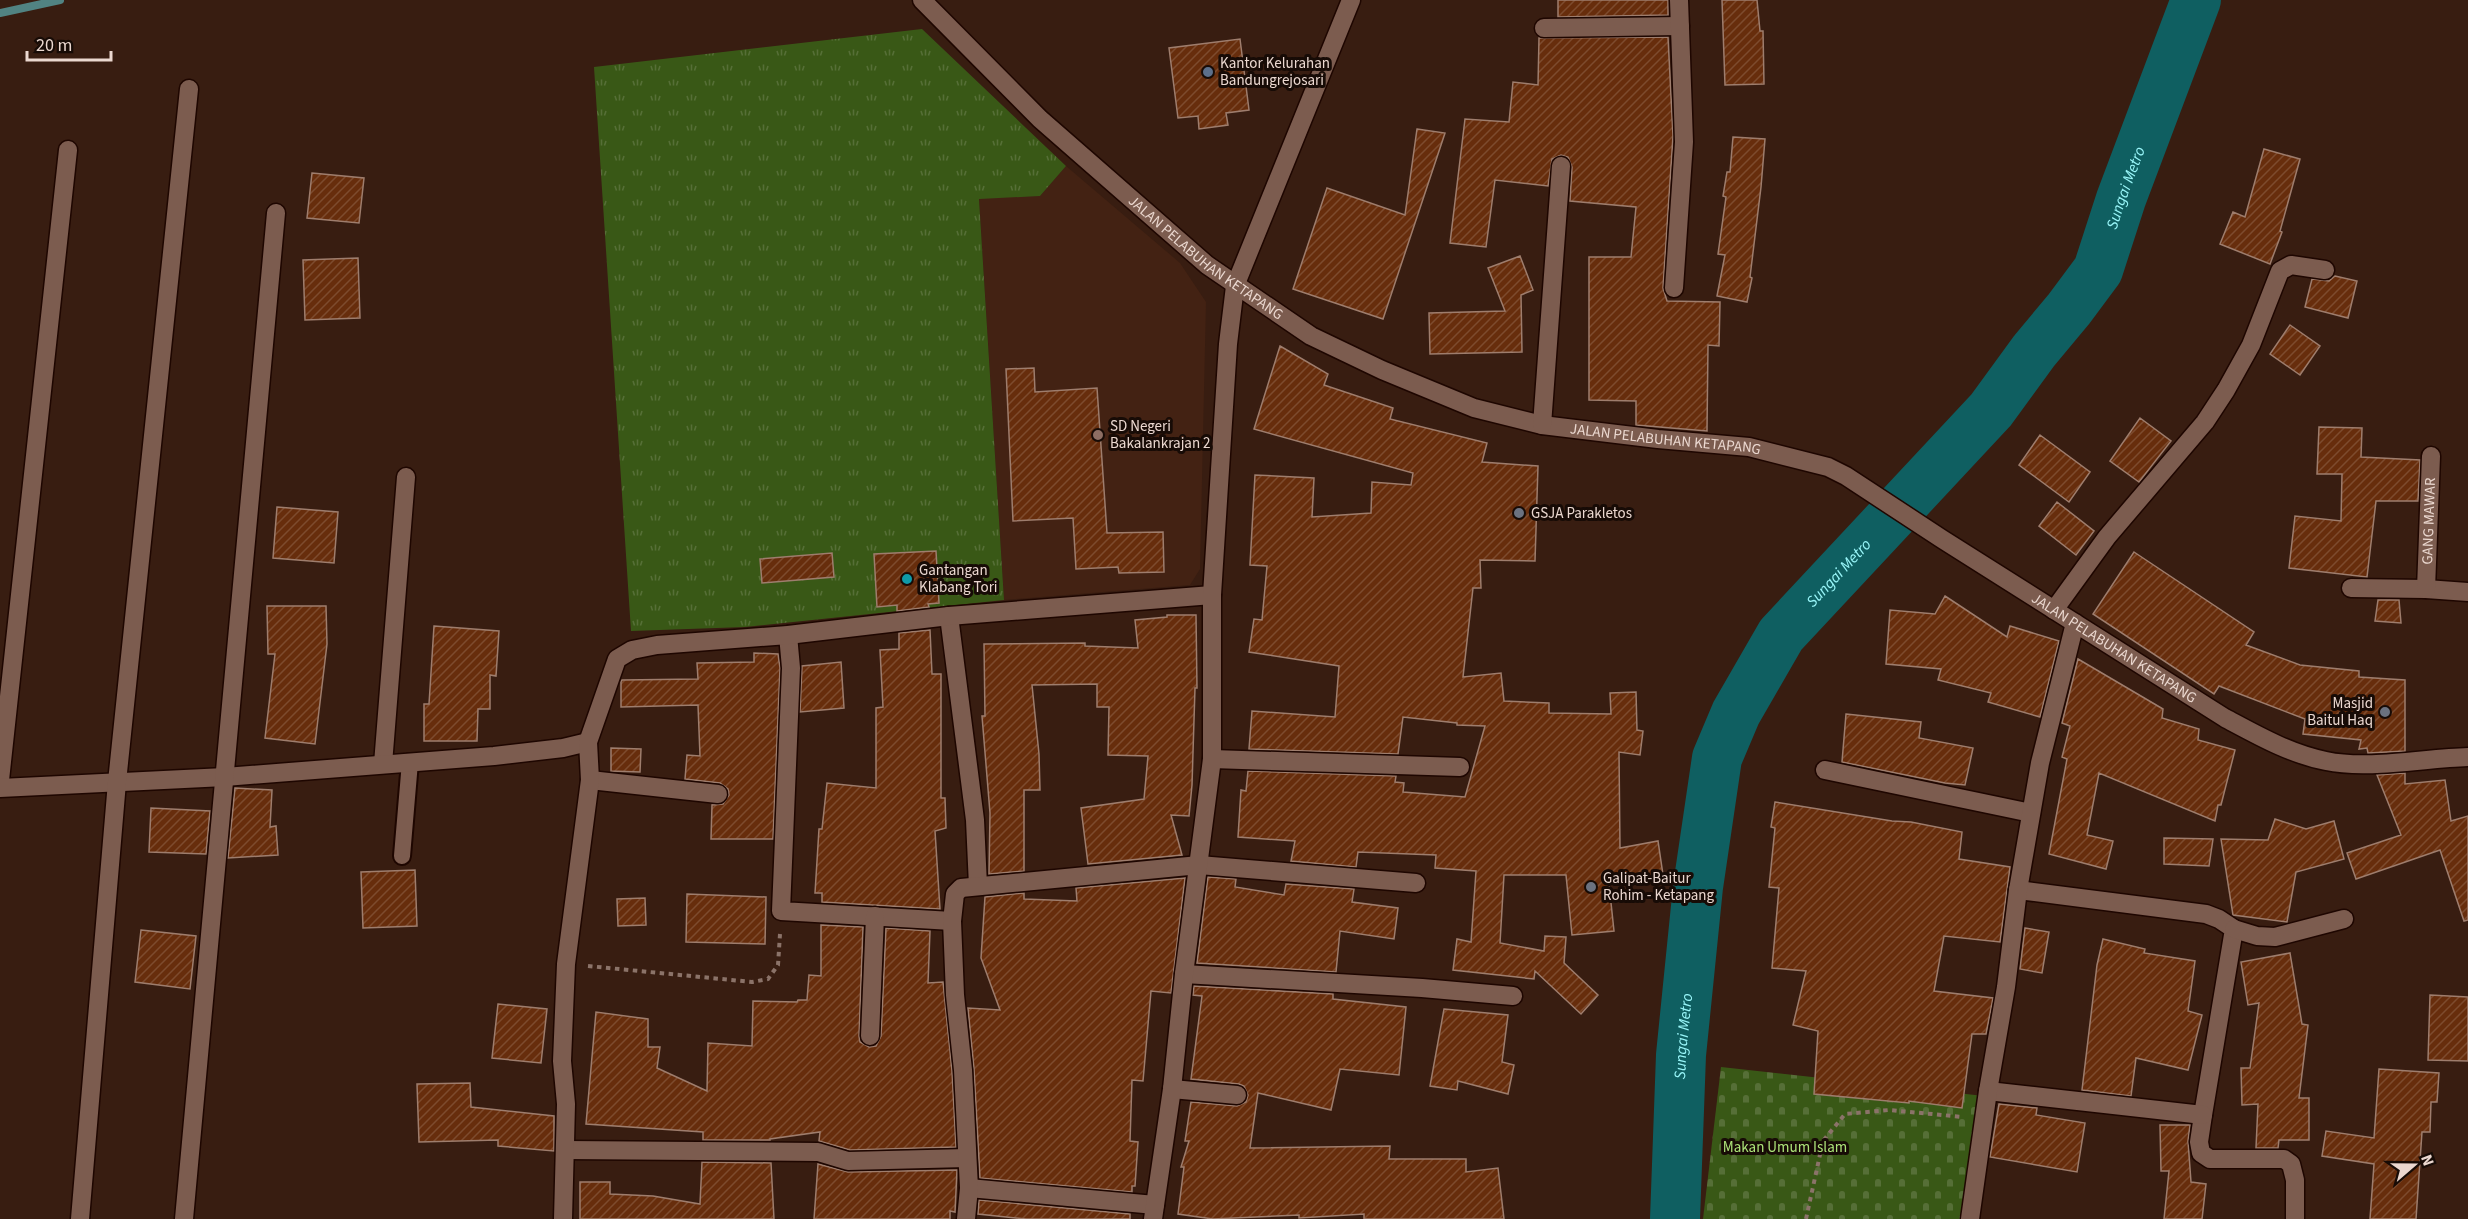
<svg xmlns="http://www.w3.org/2000/svg" width="2468" height="1219" viewBox="0 0 2468 1219" font-family="'Source Sans 3',sans-serif">
<style>
.built{fill:#432213}
.cemetery{fill:url(#cemetery-stones)}
.park{fill:url(#park-tufts)}
.lines{fill:none;stroke-linecap:round;stroke-linejoin:round}
.stream{stroke:#518382;stroke-width:8}
.river{stroke:#0f5f61;stroke-width:50}
.building{fill:url(#building-hatch);stroke:#9e7d6d;stroke-width:1.5}
.service-casing{stroke:#1e0600;stroke-width:20}
.minor-casing{stroke:#1e0600;stroke-width:21}
.path{stroke:#8b7369;stroke-width:4;stroke-dasharray:4.5 4.5;stroke-linecap:butt}
.service{stroke:#7c5c4f;stroke-width:16}
.minor{stroke:#7c5c4f;stroke-width:18}
.service-dot{fill:#5c6f8a;stroke:#170b06;stroke-width:2}
.education-dot{fill:#8d6e63;stroke:#170b06;stroke-width:2}
.worship-dot{fill:#6b7280;stroke:#170b06;stroke-width:2}
.culture-dot{fill:#0f9aa8;stroke:#170b06;stroke-width:2}
.labels{text-anchor:middle;dominant-baseline:central;stroke-width:6;stroke-linejoin:round;paint-order:stroke}
.poi-label{font-size:15px;fill:#ebd8d0;stroke:#170b06;text-anchor:start}
.street-label{font-size:15px;fill:#ebd8d0;stroke:#170b06}
.park-label{font-size:15px;fill:#ade479;stroke:#170b06}
.water-label{font-size:16px;font-style:italic;fill:#99f6f9;stroke:#170b06}
</style>
<defs>
<pattern id="cemetery-stones" width="16" height="16" patternUnits="userSpaceOnUse" patternTransform="scale(1.5)"><rect width="16" height="16" fill="#395816"/><path d="M2 7V4a2 2 0 0 1 4 0v3zM10 15v-3a2 2 0 0 1 4 0v3z" fill="#566f37"/></pattern>
<pattern id="park-tufts" width="24" height="20" patternUnits="userSpaceOnUse" patternTransform="scale(1.5)"><rect width="24" height="20" fill="#395816"/><path d="M3 7l-1-3M5 7V3M7 7l1-3M15 17l-1-3M17 17v-4M19 17l1-3" fill="none" stroke="#566f37"/></pattern>
<pattern id="building-hatch" width="6" height="6" patternUnits="userSpaceOnUse" patternTransform="scale(1.5)"><rect width="6" height="6" fill="#672d0c"/><path d="M-1 1l2-2M0 6l6-6M5 7l2-2" fill="none" stroke="#7d4b2e"/></pattern>
</defs>
<rect width="100%" height="100%" fill="#381d11"/>
<path class="built" d="M1066 166 1180 263 1206 302 1200 569 1190 585 1004 600 979 198 1040 196Z"/>
<path class="cemetery" d="M1721 1067 1984 1096 1961 1219H1703Z"/>
<path class="park" d="M922 29 1066 166 1040 196 979 199 1004 600 745 627 631 631 594 67Z"/>
<g class="lines">
<path class="stream" d="M0 13 60 0"/>
<path class="river" id="s1" d="M1675 1219 1681 1055 1698 887 1717 758 1736 713 1781 635 1991 410 2034 351 2069 309 2098 270 2121 199 2196 0"/>
</g>
<path class="building" d="M1558 0H1668V15L1558 17Z
M1722 0H1757L1760 31H1763L1764 84 1725 85Z
M1668 37 1673 136 1663 288 1667 301 1720 302 1719 346 1708 345 1707 431 1636 425V401L1589 400V257H1631L1636 207 1570 201 1572 167 1568 157 1561 155 1552 159 1548 186 1495 180 1486 247 1450 243 1465 119 1509 122 1513 82 1538 85 1539 38Z
M1240 39 1249 110 1226 113 1228 125 1199 129 1198 116 1178 118 1169 48Z
M1417 129 1445 133 1383 319 1293 289 1327 188 1405 215Z
M1733 137 1765 139 1761 187 1750 277 1752 278 1747 302 1717 296 1725 255 1718 254 1726 197 1723 196 1727 172H1730Z
M2264 149 2300 159 2280 231 2282 232 2270 264 2220 244 2233 212 2245 217Z
M312 173 364 178 359 223 307 218Z
M1520 256 1533 290 1521 295 1522 352 1430 354 1429 313 1505 311 1488 268Z
M358 258 360 318 305 320 303 260Z
M2335 276 2357 281 2348 318 2305 307 2312 279 2329 281Z
M2290 325 2320 346 2300 375 2270 354Z
M1280 346 1328 374 1324 385 1393 408 1390 419 1487 443 1482 462 1538 466 1535 561 1480 560 1481 588H1473L1463 677 1501 673 1504 701 1549 703V713L1611 714 1610 693 1636 692 1637 730 1643 731 1640 755 1619 752 1620 848 1658 841 1663 875 1609 884 1614 931 1572 935 1566 875H1504L1500 943 1544 951 1545 936 1566 937 1564 963 1598 995 1581 1014 1535 971 1534 979 1453 970 1457 939 1471 942 1476 871 1435 868 1436 855 1358 852 1356 867 1291 861 1295 841 1238 837 1241 790 1246 791 1248 771 1396 776 1395 782 1404 783 1403 792 1465 797 1485 726 1457 725V723L1403 717 1398 754 1249 749 1252 711 1335 717 1339 666 1249 652 1254 619 1262 620 1267 566 1250 565 1255 475 1314 478 1312 517 1371 513 1372 482 1411 485 1413 473 1254 429Z
M1034 368 1035 392 1097 388 1107 533 1163 532 1164 572 1119 573 1118 567 1076 569 1073 518 1013 521 1006 369Z
M2140 418 2171 441 2139 482 2110 461Z
M2319 427 2362 428 2361 457 2420 460 2418 501H2376L2367 577 2289 568 2295 516 2341 521 2342 474H2317Z
M2040 435 2090 472 2069 502 2019 465Z
M2057 502 2094 531 2076 555 2039 526Z
M277 507 338 512 334 563 273 558Z
M936 551 939 603 928 604 929 607 897 611V605L877 607 874 554Z
M2134 552 2254 632 2246 645 2300 665 2359 671V677L2405 680V751L2368 753 2367 748 2359 749 2361 740 2303 734 2305 719 2219 686 2214 694 2093 614Z
M832 553 834 577 762 583 760 559Z
M1945 596 2007 637 2010 626 2059 641 2040 717 1988 702 1991 693 1938 680 1941 669 1886 664 1890 610 1935 614Z
M2378 600H2399L2401 623 2375 621Z
M267 606H326L327 644 315 744 265 738 275 654H268Z
M1167 615H1196L1197 688H1195L1192 785 1189 816 1171 815 1182 855 1088 864 1081 808 1144 799 1148 756 1108 755 1109 707H1097V684L1032 685 1039 754 1040 790H1024V871L989 874 990 813 982 716H985L984 644 1085 643V646L1138 648 1135 620 1167 617Z
M434 626 499 631 496 676 490 675V709H478L477 741H424V704H429Z
M930 630 932 674H941V798H945L946 828 935 831 940 909 822 902V893H815L819 829H822L827 783 876 788V708L883 707 880 650 899 649V633Z
M754 653 778 654 780 668 773 839H711L712 805 723 804 729 795 728 789 720 783 685 779 687 755 700 756 698 705 621 707V682L622 680 698 679 697 663 754 662Z
M2078 659 2163 709 2162 718 2199 729 2198 740 2235 750 2221 805H2218L2215 821 2099 773 2087 835 2113 841 2106 869 2049 854 2067 759 2062 757 2070 726 2062 723Z
M841 662 844 708 800 712 802 666Z
M1846 714 1921 722 1919 738 1973 748 1965 785 1945 783 1842 762Z
M611 748 641 749 640 772 611 771Z
M2405 773V784L2445 780 2451 821 2468 816V920L2464 921 2440 850 2356 879 2347 853 2401 835 2377 775Z
M235 788 272 790 270 827 276 826 278 855 228 858Z
M1775 802 1892 821 1911 822 1962 832 1959 859 2010 867 2000 942 1944 936 1934 991 1993 998 1986 1034H1972L1962 1108 1909 1101V1103L1814 1094 1818 1031 1793 1025 1806 971 1772 968 1779 888 1769 887 1775 828 1771 827Z
M151 808 210 811 206 854 149 852Z
M2275 819 2306 829 2334 821 2344 859 2296 872 2287 922 2233 915 2221 839 2268 840Z
M2164 838 2213 839 2209 866 2164 864Z
M415 870 417 926 363 928 361 872Z
M1208 877 1236 879 1235 887 1284 895 1286 884 1354 889 1352 902 1398 908 1394 939 1340 931 1336 972 1197 963Z
M1185 878 1171 993 1151 991 1143 1081 1132 1080 1130 1141 1138 1142 1135 1186H1132V1192L980 1178 974 1069 968 1008 1000 1010 981 958 985 897 1024 893V899L1077 901 1076 888Z
M687 894 766 897 765 944 686 942Z
M645 898 646 925 618 926 617 899Z
M821 925 863 927 859 1036 860 1042 869 1047 876 1046 881 1036 886 928 930 931 928 983 943 982 952 1071 956 1147 850 1150 819 1141 820 1132 770 1139V1140H703V1132L586 1124 596 1012 648 1019V1047H660L657 1068 707 1091 708 1043 752 1046 753 1001 797 1002 798 1000H807L809 975 821 976Z
M2025 928 2049 932 2042 973 2020 969Z
M141 930 196 936 190 989 135 982Z
M2103 939 2145 949 2144 953 2195 961 2188 1011 2202 1015 2188 1070 2136 1058 2131 1096 2082 1090 2097 965Z
M2290 953 2302 1024 2308 1025 2299 1098H2309V1140H2279L2278 1148H2256L2258 1104 2242 1105 2241 1068H2250L2259 1003 2248 1005 2241 962Z
M1194 986 1333 994V999L1406 1007 1399 1075 1340 1069 1331 1110 1258 1093 1250 1148 1390 1146 1389 1159H1466V1172L1498 1168 1504 1219H1364V1214L1299 1218V1215L1213 1219 1178 1214 1184 1167H1181L1189 1141H1185L1191 1102 1237 1106 1246 1102 1248 1095 1244 1086 1239 1084 1191 1079 1202 996 1193 995Z
M2430 995 2468 997V1061L2428 1060Z
M498 1004 547 1009 541 1063 492 1058Z
M1444 1009 1508 1015 1502 1062 1514 1065 1508 1094 1458 1081 1457 1090 1430 1086Z
M2379 1069 2439 1073 2437 1102H2431L2430 1132H2422L2416 1219H2370L2374 1164 2322 1156 2326 1131 2374 1138Z
M470 1083 471 1107 554 1116V1151L498 1146V1140L419 1142 417 1084Z
M1999 1104 2037 1108 2036 1115 2085 1123 2077 1172 1990 1157Z
M2160 1125H2190L2188 1141 2191 1182 2206 1184 2202 1219H2164L2169 1171H2161Z
M702 1162 771 1163 774 1219H580V1182H610V1194L653 1196 700 1204Z
M818 1164 848 1172 957 1170 955 1212 950 1211V1219H814Z
M979 1200 1130 1214V1219H1026L978 1214Z"/>
<g class="lines">
<g class="service-casing">
<path id="service" d="M402 856 410 762"/>
</g>
<g class="minor-casing">
<g id="minor">
<path id="s2" d="M922 0 1040 119 1207 265 1311 336 1382 370 1474 408 1542 425 1658 439 1749 447 1828 467 1846 476 1942 539 2225 718C2257 735 2290 754 2326 761 2368 770 2425 758 2468 757"/>
<path d="M1544 28 1680 26"/>
<path d="M1674 288 1684 142 1679 0"/>
<path d="M1542 425 1561 166"/>
<path d="M2351 588 2426 589 2468 592"/>
<path id="s3" d="M2426 589 2431 456"/>
<path d="M2054 610 2107 537 2205 422 2226 390 2251 345 2280 271 2291 265 2325 270"/>
<path d="M949 616 975 820 978 886"/>
<path d="M788 635 791 668 781 911 952 921"/>
<path d="M1212 759 1460 767"/>
<path d="M383 764 406 477"/>
<path d="M1825 770 2031 813"/>
<path d="M0 780 68 150"/>
<path d="M590 780 718 794"/>
<path d="M0 788 225 777 494 756 563 748 588 742"/>
<path d="M2018 890 2206 914 2219 919 2234 929 2203 1115 2199 1142 2201 1153 2210 1159H2284L2291 1164 2295 1180V1219"/>
<path d="M2234 929 2257 936 2275 937 2344 919"/>
<path d="M1184 974 1422 988 1513 996"/>
<path d="M870 1036 875 916"/>
<path d="M1172 1089 1237 1095"/>
<path d="M1988 1091 2203 1115"/>
<path d="M566 1150 818 1152 848 1161 967 1158"/>
<path d="M969 1188 1155 1205"/>
<path d="M80 1219 117 782 189 89"/>
<path d="M184 1219 276 213"/>
<path d="M563 1219 566 1104 562 1061 566 964 590 780 588 742 617 659 632 650 657 645 788 635 949 616 1212 595"/>
<path d="M966 1219 969 1188 963 1070 955 995 952 921 955 894 961 888 1199 865 1416 883"/>
<path d="M1153 1219 1172 1089 1184 974 1212 759V595L1228 344 1235 286 1351 0"/>
<path d="M1970 1219 1988 1091 2006 987 2018 890 2040 763 2075 623"/>
</g>
</g>
<path class="path" d="M588 966 752 982 768 979 778 965 780 934
M1806 1219 1823 1141 1845 1114 1889 1110 1963 1117"/>
<use href="#service" class="service"/>
<use href="#minor" class="minor"/>
</g>
<circle class="service-dot" cx="1208" cy="72" r="6"/>
<circle class="education-dot" cx="1098" cy="435" r="6"/>
<g class="worship-dot">
<circle cx="1519" cy="513" r="6"/>
<circle cx="2385" cy="712" r="6"/>
<circle cx="1591" cy="887" r="6"/>
</g>
<circle class="culture-dot" cx="907" cy="579" r="6"/>
<g class="labels">
<g class="poi-label">
<text x="1220" y="63">Kantor Kelurahan<tspan x="1220" dy="17">Bandungrejosari</tspan></text>
<text x="1110" y="426">SD Negeri<tspan x="1110" dy="17">Bakalankrajan 2</tspan></text>
<text x="1531" y="513">GSJA Parakletos</text>
<text x="919" y="570">Gantangan<tspan x="919" dy="17">Klabang Tori</tspan></text>
<text x="2373" y="703" text-anchor="end">Masjid<tspan x="2373" dy="17">Baitul Haq</tspan></text>
<text x="1603" y="878">Galipat-Baitur<tspan x="1603" dy="17">Rohim - Ketapang</tspan></text>
</g>
<g class="street-label">
<text stroke="none"><textPath href="#s2" startOffset="384">JALAN PELABUHAN KETAPANG</textPath></text>
<text stroke="none"><textPath href="#s2" startOffset="888">JALAN PELABUHAN KETAPANG</textPath></text>
<text stroke="none"><textPath href="#s3" startOffset="68">GANG MAWAR</textPath></text>
<text stroke="none"><textPath href="#s2" startOffset="1392">JALAN PELABUHAN KETAPANG</textPath></text>
</g>
<g class="park-label">
<text x="1785" y="1147">Makan Umum Islam</text>
</g>
<g class="water-label">
<text stroke="none"><textPath href="#s1" startOffset="1173">Sungai Metro</textPath></text>
<text stroke="none"><textPath href="#s1" startOffset="687">Sungai Metro</textPath></text>
<text stroke="none"><textPath href="#s1" startOffset="183">Sungai Metro</textPath></text>
</g>
</g>
<g transform="translate(2414 1165) rotate(70)" stroke="#170b06" stroke-width="4.5" paint-order="stroke">
<path d="M0-4.5L10 22L0 15L-10 22Z" fill="#ebd8d0"/>
<text y="-9" font-size="16" font-weight="bold" text-anchor="middle" fill="#ebd8d0">N</text>
</g>
<path d="M27 51v9h84v-9" fill="none" stroke="#ebd8d0" stroke-width="3"/>
<text x="36" y="51" font-size="18" fill="#ebd8d0" stroke="#170b06" stroke-width="4.5" paint-order="stroke">20 m</text>
</svg>
